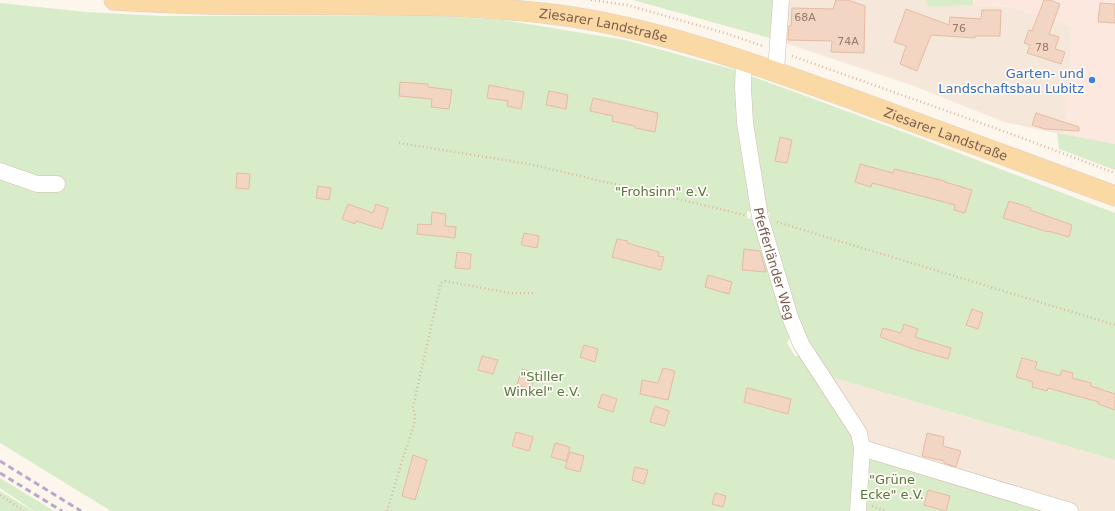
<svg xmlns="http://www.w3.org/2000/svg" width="1115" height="511" viewBox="0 0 1115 511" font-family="'DejaVu Sans',sans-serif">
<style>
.residential{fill:#f5e8da}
.commercial{fill:#fde8e0}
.green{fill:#d8ecc9}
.building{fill:#f3d5c3;stroke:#e6bba3}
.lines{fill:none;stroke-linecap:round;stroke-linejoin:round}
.minor-casing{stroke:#d1beb0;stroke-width:17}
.major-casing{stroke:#dad1cd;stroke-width:21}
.path{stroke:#d9b8a5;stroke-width:2.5;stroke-dasharray:1 3;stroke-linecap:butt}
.minor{stroke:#fff;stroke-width:16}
.major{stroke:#fbd9a5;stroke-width:20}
.rail{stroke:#b9a8c9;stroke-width:3;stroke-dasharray:6 4;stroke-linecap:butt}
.shop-dot{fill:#3f7fe0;stroke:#fffaf3;stroke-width:1.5}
.labels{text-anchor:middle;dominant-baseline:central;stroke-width:3.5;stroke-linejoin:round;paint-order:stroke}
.number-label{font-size:11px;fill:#987a6a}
.street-label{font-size:13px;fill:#7a5c4d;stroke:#fffaf3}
.shop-label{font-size:13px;fill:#366cbe;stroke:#fffaf3;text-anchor:end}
.park-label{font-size:13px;fill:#537a41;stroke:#fffaf3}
</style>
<rect width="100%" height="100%" fill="#fdf6ec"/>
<path class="residential" d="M776 0H926L929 7 973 5 1009 7 1073 26 1064 135 1004 122 914 86 773 39Z
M831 377 1115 460V511H1048L868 454Z"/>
<path class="commercial" d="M974 0H1115V144L1064 135 1072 26 1009 7 973 5Z"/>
<path class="green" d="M633 0H776L773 39Z
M926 0H973V5L929 7Z
M0 3 86 12 161 16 420 15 503 20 625 40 735 70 737 116 755 210 747 212V218L757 221 790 337 787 343 795 356H800L855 439 851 511H111L0 443Z
M751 76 909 134 1115 213V460L831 377 795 317 767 225 770 215 763 202 752 120Z
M1057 133 1115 144V170L1059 149Z
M868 454 1048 511H864Z
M0 478 54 511H34L0 488Z
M0 491 33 511H0Z"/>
<path class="building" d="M836 0H848L865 6 864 53 831 52 832 41 788 40 789 26H791L792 8 833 9Z
M1044 0H1050L1060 4 1049 34 1059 37 1055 49 1065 52 1061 64 1027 53 1030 45 1024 43 1029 30 1032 31Z
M1100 3 1115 4V23L1098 22Z
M906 9 949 25 950 17 981 19 982 10H1001L1000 36H975V38L931 35 917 71 900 64 906 46 894 42Z
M400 82 428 84V87L452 90 449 109 431 107 432 99 399 96Z
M489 85 524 92 521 109 507 106 508 101 487 98Z
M549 91 568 95 566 109 546 105Z
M593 98 658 113 655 132 635 128V126L612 121 613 116 590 111Z
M1036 113 1079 127V131L1045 129 1032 125Z
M780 137 792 140 787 163 775 161Z
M860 164 893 173 894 169 924 176 945 181V182L972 190 965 213 954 210 955 205 872 183 871 187 855 182Z
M237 173 250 174 249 189 236 188Z
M318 186 331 188 329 200 316 198Z
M1009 201 1031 208 1030 210 1072 225 1069 237 1048 231V232L1003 218Z
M348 204 373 213 376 204 388 208 382 229 356 221 355 224 342 219Z
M432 212 446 214 445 226 456 227 455 238 417 234 418 224 431 225Z
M524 233 539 236 537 248 521 245Z
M617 239 628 241 627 243 659 252 658 256 664 257 661 270 612 257Z
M744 249 760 251 766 272 742 270Z
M457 252 471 254 470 269 455 268Z
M708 275 732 282 729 294 705 287Z
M972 309 983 313 978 329 966 325Z
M904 324 918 329 915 337 951 348 948 359 916 350 880 337 883 328 901 333Z
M584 345 598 349 595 362 580 357Z
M482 356 498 360 493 374 478 370Z
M1022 358 1037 362 1035 369 1060 376 1062 370 1073 373 1072 378 1091 383V386L1115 394V410L1098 404 1099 402 1048 388 1047 391 1032 387 1033 382 1016 377Z
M663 368 675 371 668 400 640 394 642 380 658 383Z
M522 369 536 373 531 389 517 385Z
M747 388 791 399 788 414 744 402Z
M602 394 617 399 613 412 598 407Z
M655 406 669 411 665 426 650 422Z
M516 432 533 437 529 451 512 446Z
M927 433 944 437 943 446 961 451 956 467 944 463V461L922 456Z
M555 443 570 447 566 461 551 457Z
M570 452 584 456 580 472 565 468Z
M413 455 427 460 415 500 402 496Z
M635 467 648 470 644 484 632 480Z
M928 490 950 496 946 511 924 505Z
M715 493 726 496 723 507 712 504Z"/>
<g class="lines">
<g class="minor-casing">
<g id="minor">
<path id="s1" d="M744 60 743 87 745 123 760 217 790 317 801 344 859 433 862 448 858 511"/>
<path d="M776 71 781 0"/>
<path d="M0 171 37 184H57"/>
<path d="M862 448 1070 511"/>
</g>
</g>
<g class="major-casing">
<g id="major">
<path id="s2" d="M114 0C144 2 173 3 202 4 321 6 441 0 559 15 662 29 760 66 857 101 943 133 1029 164 1115 196"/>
</g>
</g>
<path class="path" d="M591 0 627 5 725 33 763 46
M792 56 1006 132 1115 173
M399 143 529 164 745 215
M777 222 1115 325
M0 495 24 511
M872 506 886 511
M387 511 401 464 414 425 415 416 413 407 441 283 445 281 510 293H534"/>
<use href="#minor" class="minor"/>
<use href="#major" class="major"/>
<path class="rail" d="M0 461 81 511
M0 473 62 511"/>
</g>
<circle class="shop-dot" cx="1092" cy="80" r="4"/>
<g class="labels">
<g class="number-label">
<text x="805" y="17">68A</text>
<text x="959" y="28">76</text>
<text x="848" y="41">74A</text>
<text x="1042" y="47">78</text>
</g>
<g class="street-label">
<text stroke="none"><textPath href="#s2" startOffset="491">Ziesarer Landstraße</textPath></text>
<text stroke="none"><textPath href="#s2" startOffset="851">Ziesarer Landstraße</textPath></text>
<text stroke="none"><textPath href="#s1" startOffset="207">Pfefferländer Weg</textPath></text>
</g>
<g class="shop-label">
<text x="1084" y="73">Garten- und<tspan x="1084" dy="15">Landschaftsbau Lubitz</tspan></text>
</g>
<g class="park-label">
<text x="662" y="191">"Frohsinn" e.V.</text>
<text x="542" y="376">"Stiller<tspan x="542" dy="15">Winkel" e.V.</tspan></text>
<text x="892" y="479">"Grüne<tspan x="892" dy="15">Ecke" e.V.</tspan></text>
</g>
</g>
</svg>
